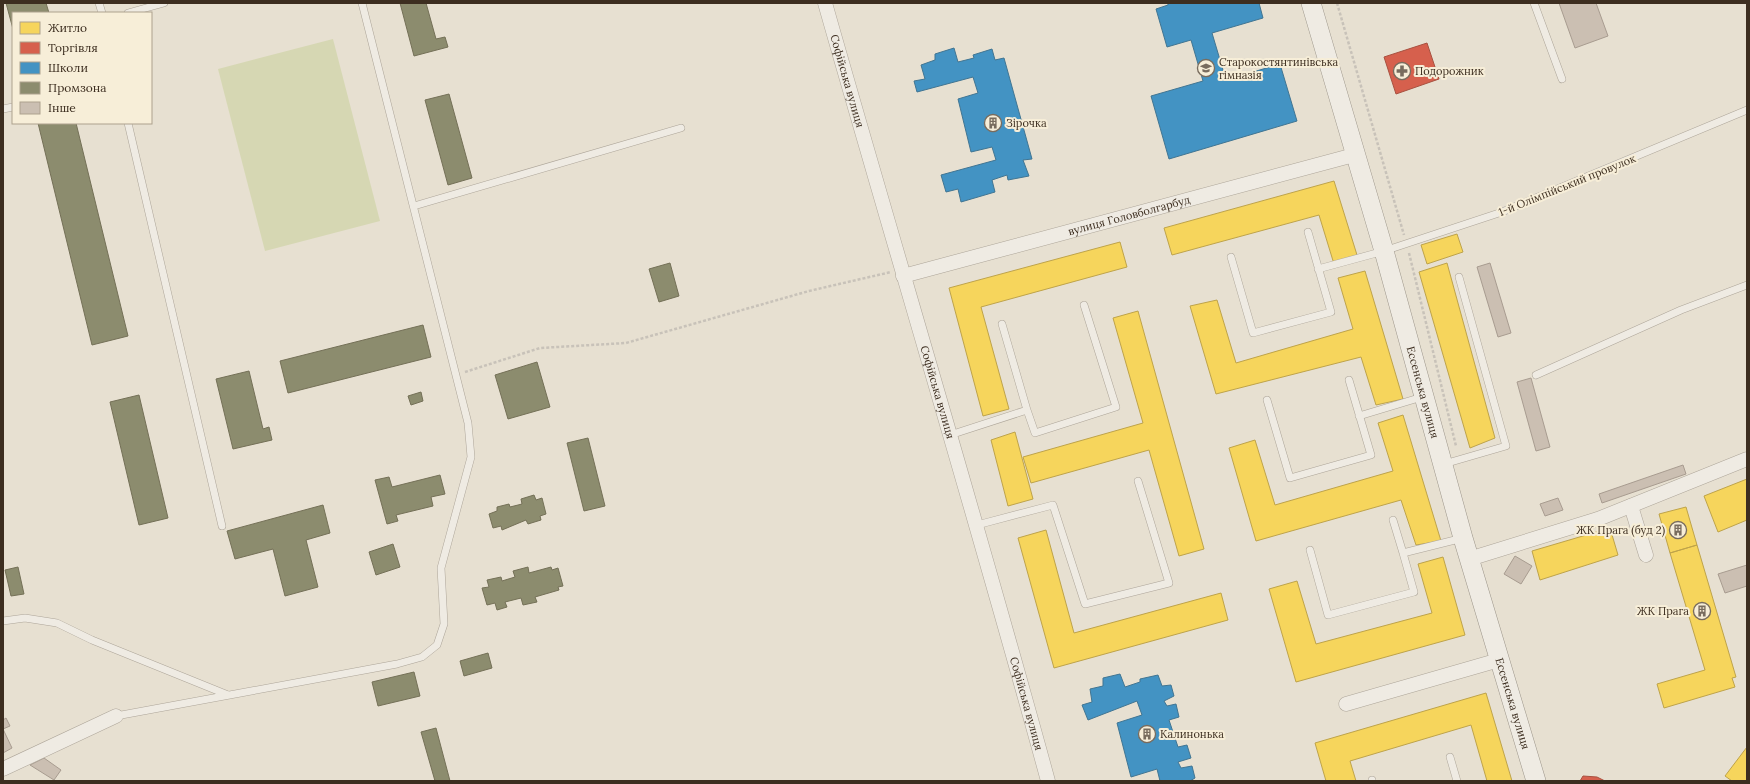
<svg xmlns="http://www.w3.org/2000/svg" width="1750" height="784" viewBox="0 0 1750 784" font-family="Lora,serif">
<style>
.green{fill:#d6d7b3}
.homes{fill:#f6d55c;stroke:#bea34a}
.shops{fill:#d6604d;stroke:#a85140}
.schools{fill:#4393c3;stroke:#417592}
.industry{fill:#8c8c6e;stroke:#747057}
.building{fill:#cbbfb2;stroke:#a89c90}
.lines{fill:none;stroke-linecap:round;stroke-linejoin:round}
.lane-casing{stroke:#ada599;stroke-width:8}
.street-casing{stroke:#ada599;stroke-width:15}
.secondary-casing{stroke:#9c958a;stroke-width:20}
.path{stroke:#c8c2b9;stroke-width:2.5;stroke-dasharray:3 2;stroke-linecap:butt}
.lane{stroke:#efebe3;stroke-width:7}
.street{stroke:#efebe3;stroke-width:14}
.secondary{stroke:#efebe3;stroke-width:19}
.labels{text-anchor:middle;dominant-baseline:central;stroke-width:4;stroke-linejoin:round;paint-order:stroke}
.poi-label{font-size:11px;fill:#3d2e20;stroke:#f7eed8;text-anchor:start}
.street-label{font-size:11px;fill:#3d2e20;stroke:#f7eed8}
</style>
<rect width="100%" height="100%" fill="#e7e0d1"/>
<path class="green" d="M333 39 380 221 265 251 218 69Z"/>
<path class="homes" d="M1334 181 1357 255 1334 264 1319 215 1172 255 1164 228Z
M1457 234 1463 252 1427 264 1421 245Z
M1120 242 1127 267 981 307 1009 409 983 416 949 288Z
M1447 263 1495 438 1470 448 1419 272Z
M1365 271 1403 399 1376 405 1361 357 1216 394 1190 306 1217 300 1236 363 1353 329 1338 278Z
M1138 311 1204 549 1179 556 1149 450 1031 483 1023 457 1143 423 1113 318Z
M1403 415 1441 541 1416 545 1401 500 1256 541 1229 448 1255 440 1275 505 1393 471 1378 423Z
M1015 432 1033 499 1008 506 991 440Z
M1747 479V520L1718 532 1704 496Z
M1686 507 1697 545 1670 553 1659 514Z
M1610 528 1618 555 1540 580 1532 551Z
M1046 530 1074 633 1221 593 1228 620 1054 668 1018 538Z
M1697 545 1736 677 1732 678 1735 687 1664 708 1657 684 1705 670 1670 553Z
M1443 557 1465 635 1296 682 1269 589 1297 581 1316 644 1432 613 1418 564Z
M1486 693 1512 781H1487L1471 725 1350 761 1356 781H1326L1315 743Z
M1747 747V781H1732L1725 776Z"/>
<path class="shops" d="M1427 43 1439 79 1396 94 1384 57Z
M1583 776 1597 777 1605 781H1580Z"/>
<path class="schools" d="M1168 3H1259L1263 18 1212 33 1226 80 1280 64 1297 121 1169 159 1151 96 1203 81 1191 40 1167 47 1156 9 1168 5Z
M954 48 958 62 974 58 973 55 992 49 995 60 1004 58 1032 159 1023 160 1029 176 1008 180 1007 175 992 180 995 192 961 202 958 189 946 192 941 175 996 160 992 147 971 152 958 99 978 93 973 77 917 92 914 81 925 79 921 65 935 60V54Z
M1120 674 1125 687 1140 682V679L1158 675 1162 686 1171 685 1174 696 1164 701 1167 706 1176 704 1179 717 1169 720 1178 747 1187 745 1191 758 1178 762 1181 768 1192 766 1195 778 1190 781H1160L1157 769 1131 777 1117 723 1142 715 1137 701 1088 720 1082 705 1092 702 1090 689 1103 686V678Z"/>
<path class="industry" d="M6 3H46L49 13H13V29Z
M400 3H426L436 39 445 37 448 47 414 56Z
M449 94 472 178 448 185 425 100Z
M38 123H76L128 336 92 345Z
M670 263 679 296 659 302 649 269Z
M423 325 431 357 288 393 280 361Z
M537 362 550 407 508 419 495 375Z
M249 371 263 429 269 427 272 440 233 449 216 379Z
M421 392 423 401 411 405 408 396Z
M139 395 168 518 139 525 110 402Z
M588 438 605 506 584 511 567 443Z
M440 475 445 494 431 497 433 506 396 515 398 521 387 524 375 480 389 477 392 487Z
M534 495 536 500 542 498 546 514 540 516 541 520 528 524 526 520 502 530 501 526 493 528 489 514 497 511V507L509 504 510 507 522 504 521 499Z
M323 505 330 533 306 540 318 587 285 596 273 549 235 559 227 531Z
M393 544 400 567 376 575 369 552Z
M18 567 24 594 11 596 5 570Z
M528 567 529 573 551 567 552 570 558 568 563 586 558 587 559 590 535 597 537 602 523 605 521 598 505 602 507 607 497 610 495 603 487 605 482 588 489 587 487 580 501 577 502 581 515 577 513 571Z
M488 653 492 668 464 676 460 661Z
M414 672 420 696 378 706 372 682Z
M436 728 450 781H435L421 732Z"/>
<path class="building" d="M1559 3H1596L1608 36 1575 48Z
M1490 263 1511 333 1498 337 1477 267Z
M1531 378 1550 447 1536 451 1517 382Z
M1683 465 1686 474 1602 503 1599 494Z
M1558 498 1563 510 1545 516 1540 504Z
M1515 556 1532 566 1521 584 1504 574Z
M1747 565V586L1725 593 1718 574Z
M6 718 10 726 3 729 12 748 3 753V720Z
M44 758 61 770 54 780 30 765Z"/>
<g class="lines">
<g class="lane-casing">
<path id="lane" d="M99 3 102 13
M1534 3 1562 79
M128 13 164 3
M3 109 13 107
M128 123 222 526
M414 206 681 128
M1231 257 1253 333 1331 312 1308 232
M1318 269 1384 251 1502 212 1747 110
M1002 324 1027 410
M1536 375 1681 310 1747 285
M1267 400 1290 478 1371 455 1349 380
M1359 416 1422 397
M950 435 1027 410 1035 433 1116 407 1084 305
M1444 464 1506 446 1459 277
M1393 520 1403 553
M977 525 1053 505 1085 604 1169 583 1138 481
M1310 550 1328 615 1414 592 1403 553 1463 538
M3 621 25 618 57 623 92 640 228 695
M116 716 397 664 422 657 437 645 444 624 441 568 471 457 468 423 362 3
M1450 757 1457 781
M1372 780V781"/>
</g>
<g class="street-casing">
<g id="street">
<path id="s1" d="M825 3C899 263 977 521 1048 781"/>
<path id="s2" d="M903 276 1354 155"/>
<path d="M1631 506 1646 555"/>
<path d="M1469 559 1598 519 1747 459"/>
<path d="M1346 704 1499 660"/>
<path d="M3 769 116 716"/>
</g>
</g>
<g class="secondary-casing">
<g id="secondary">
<path id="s3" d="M1311 3 1384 251 1463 538 1536 781"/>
</g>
</g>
<path class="path" d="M1337 3 1404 235
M1409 253 1456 446
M465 372 540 348 626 343 809 291 891 272"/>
<use href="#lane" class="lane"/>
<use href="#street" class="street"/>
<use href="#secondary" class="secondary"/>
</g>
<defs>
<g id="school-ring" transform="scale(0.9)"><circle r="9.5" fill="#f7eed8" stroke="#786c5e" stroke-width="1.5"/><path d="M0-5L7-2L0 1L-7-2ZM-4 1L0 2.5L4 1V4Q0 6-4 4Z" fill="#786c5e"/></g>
<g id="pharmacy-ring" transform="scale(0.9)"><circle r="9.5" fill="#f7eed8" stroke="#786c5e" stroke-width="1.5"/><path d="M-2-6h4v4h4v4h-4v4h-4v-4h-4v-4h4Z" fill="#786c5e"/></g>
<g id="building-ring" transform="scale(0.9)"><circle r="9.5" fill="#f7eed8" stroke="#786c5e" stroke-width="1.5"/><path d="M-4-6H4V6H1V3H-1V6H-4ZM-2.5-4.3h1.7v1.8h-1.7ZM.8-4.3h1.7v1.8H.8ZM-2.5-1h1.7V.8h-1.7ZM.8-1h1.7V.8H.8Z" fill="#786c5e"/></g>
</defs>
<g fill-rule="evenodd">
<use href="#school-ring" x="1206" y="68"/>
<use href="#pharmacy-ring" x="1402" y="71"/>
<use href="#building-ring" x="993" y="123"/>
<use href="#building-ring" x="1678" y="530"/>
<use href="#building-ring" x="1702" y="611"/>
<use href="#building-ring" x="1147" y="734"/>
</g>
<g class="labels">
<g class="poi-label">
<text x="1219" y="62">Старокостянтинівська<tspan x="1219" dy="13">гімназія</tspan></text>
<text x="1415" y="71">Подорожник</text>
<text x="1006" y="123">Зірочка</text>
<text x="1665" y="530" text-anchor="end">ЖК Прага (буд 2)</text>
<text x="1689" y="611" text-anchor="end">ЖК Прага</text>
<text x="1160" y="734">Калинонька</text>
</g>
<g class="street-label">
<text stroke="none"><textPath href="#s1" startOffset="81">Софійська вулиця</textPath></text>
<text transform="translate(1567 185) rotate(-22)">1-й Олімпійський провулок</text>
<text stroke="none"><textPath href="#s2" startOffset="234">вулиця Головболгарбуд</textPath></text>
<text stroke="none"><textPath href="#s1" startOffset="405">Софійська вулиця</textPath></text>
<text stroke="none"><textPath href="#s3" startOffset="405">Ессенська вулиця</textPath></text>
<text stroke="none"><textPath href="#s1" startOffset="729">Софійська вулиця</textPath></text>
<text stroke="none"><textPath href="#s3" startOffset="729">Ессенська вулиця</textPath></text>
</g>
</g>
<rect width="1750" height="784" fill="none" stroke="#3d2e20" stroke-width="8"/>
<rect x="12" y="12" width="140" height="112" fill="#f7eed8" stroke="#ada18e"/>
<rect x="20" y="22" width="20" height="12" fill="#f6d55c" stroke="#ada18e"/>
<text x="48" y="32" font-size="12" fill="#3d2e20">Житло</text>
<rect x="20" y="42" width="20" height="12" fill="#d6604d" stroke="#ada18e"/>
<text x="48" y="52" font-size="12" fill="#3d2e20">Торгівля</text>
<rect x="20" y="62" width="20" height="12" fill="#4393c3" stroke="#ada18e"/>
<text x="48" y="72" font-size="12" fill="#3d2e20">Школи</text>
<rect x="20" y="82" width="20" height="12" fill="#8c8c6e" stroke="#ada18e"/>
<text x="48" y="92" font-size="12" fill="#3d2e20">Промзона</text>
<rect x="20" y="102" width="20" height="12" fill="#cbbfb2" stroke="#ada18e"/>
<text x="48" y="112" font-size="12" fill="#3d2e20">Інше</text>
</svg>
